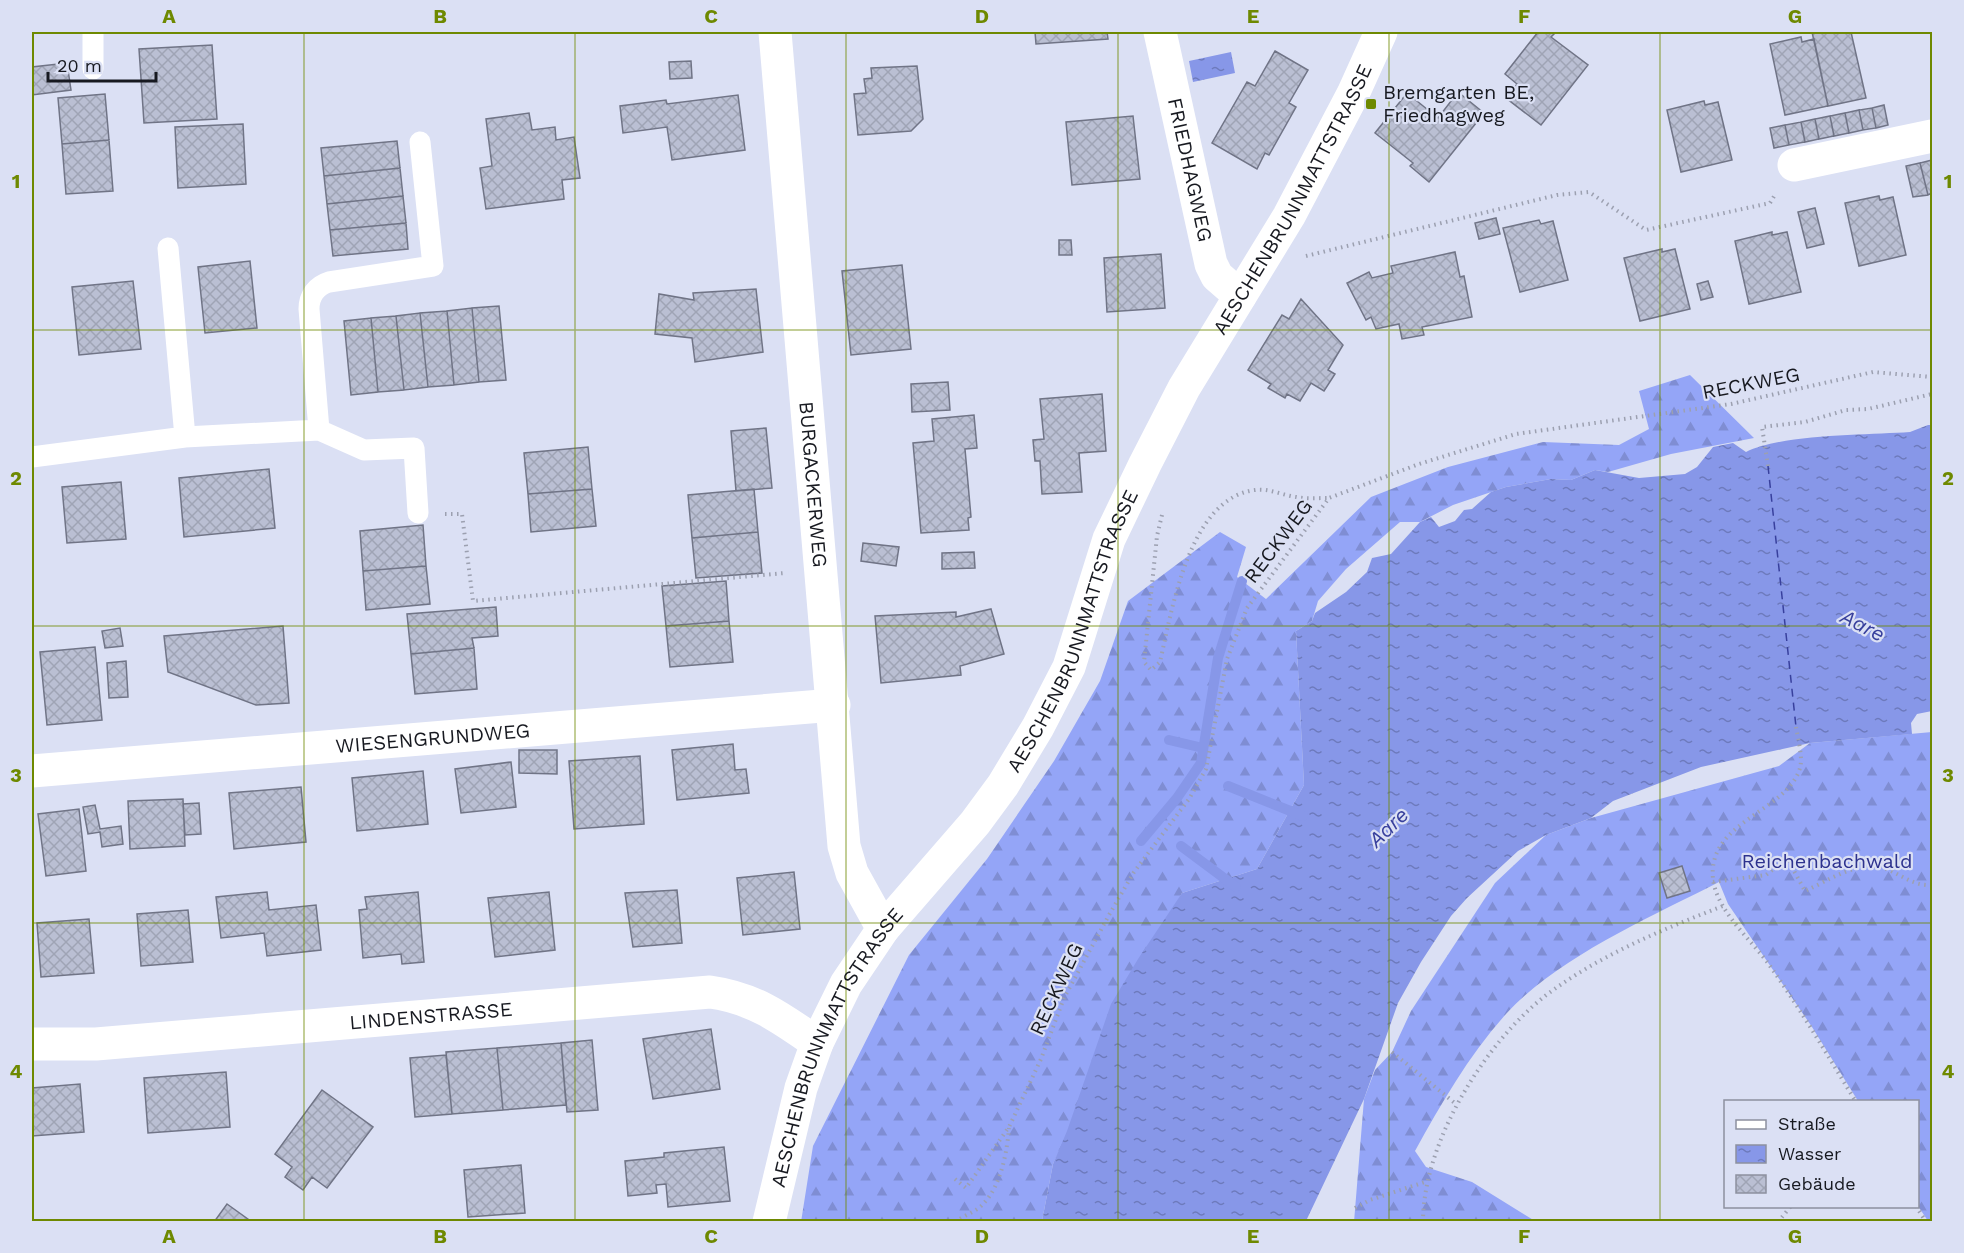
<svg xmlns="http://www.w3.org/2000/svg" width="1964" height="1253" viewBox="0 0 1964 1253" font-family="'Work Sans',sans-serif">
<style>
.forest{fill:url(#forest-firs)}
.water{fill:url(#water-ripples)}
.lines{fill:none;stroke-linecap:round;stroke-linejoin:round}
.stream{stroke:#8797e8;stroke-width:10}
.ferry{stroke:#38409d;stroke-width:1.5;stroke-dasharray:8 6;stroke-linecap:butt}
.building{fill:url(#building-cross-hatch);stroke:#707486;stroke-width:1.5}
.path{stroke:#9ca0b0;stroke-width:4;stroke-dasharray:1.5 4.5;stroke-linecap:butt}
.service{stroke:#fff;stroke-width:21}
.minor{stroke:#fff;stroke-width:33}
.tertiary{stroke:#fff;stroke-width:33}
.grid{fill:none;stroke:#6e8900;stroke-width:1.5;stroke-opacity:0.55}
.poi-dot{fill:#6e8900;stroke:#dbe0f4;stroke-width:2}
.labels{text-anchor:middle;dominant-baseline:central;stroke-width:4.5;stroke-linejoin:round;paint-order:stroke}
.poi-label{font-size:20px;fill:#171920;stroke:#dbe0f4;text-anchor:start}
.street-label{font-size:20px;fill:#171920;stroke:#dbe0f4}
.park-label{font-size:20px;fill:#2d328e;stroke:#dbe0f4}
.water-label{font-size:21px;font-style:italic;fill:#38409d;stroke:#dbe0f4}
.neatline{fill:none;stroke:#6e8900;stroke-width:2}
.grid-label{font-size:20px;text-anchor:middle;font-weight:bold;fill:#6e8900}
</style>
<defs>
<pattern id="forest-firs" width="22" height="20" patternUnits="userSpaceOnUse" patternTransform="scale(1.5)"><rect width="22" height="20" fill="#94a5f7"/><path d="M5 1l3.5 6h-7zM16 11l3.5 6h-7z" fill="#7f8dd3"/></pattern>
<pattern id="water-ripples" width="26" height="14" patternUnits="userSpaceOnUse" patternTransform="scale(1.5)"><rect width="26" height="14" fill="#8797e8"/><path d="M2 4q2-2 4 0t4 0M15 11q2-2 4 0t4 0" fill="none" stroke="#6d7abc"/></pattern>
<pattern id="building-cross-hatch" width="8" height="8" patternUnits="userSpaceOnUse" patternTransform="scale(1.5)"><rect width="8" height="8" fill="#babfd3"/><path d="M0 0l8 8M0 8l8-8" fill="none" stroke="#9fa4b5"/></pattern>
</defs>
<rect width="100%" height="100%" fill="#dbe0f4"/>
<path class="forest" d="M1690 375 1754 438 1671 454 1608 472 1595 470 1571 480 1551 479 1506 487 1453 505 1420 522H1400L1346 569 1318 601 1312 621 1296 631 1304 785 1257 869 1182 893 1053 1164 1042 1221 801 1222 813 1146 909 955 987 859 1054 761 1100 681 1128 601 1220 532 1246 547 1237 577 1266 599 1371 497 1448 467 1543 442 1619 445 1649 429 1639 391Z
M1932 732V1221H1928L1918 1206V1102L1858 1101 1812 1027 1728 904 1719 882C1651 917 1558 957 1506 1014 1469 1055 1441 1104 1415 1151L1426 1167 1472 1182 1535 1221 1354 1222 1364 1099 1375 1070 1392 1052 1411 1011 1495 883 1546 835 1591 818 1779 766 1810 743Z"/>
<path class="water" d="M1231 52 1235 73 1193 82 1189 61Z
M1928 425H1932V711L1917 714 1911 723 1912 734 1810 743 1701 767 1613 801 1591 818 1546 835 1518 851 1467 898 1451 916 1421 962 1398 1003 1364 1099 1306 1221H1042L1053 1164 1067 1131 1111 1004 1138 959 1182 893 1257 869 1304 785 1296 631 1312 621 1315 613 1346 592 1367 572 1372 558 1391 554 1420 522 1431 517 1439 527 1455 521 1464 510 1472 509 1491 492 1506 487 1551 479 1571 480 1595 470 1639 478 1685 474 1697 467 1713 447 1733 443 1746 452C1782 434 1868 435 1910 432Z"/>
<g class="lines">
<path class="stream" d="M1169 740 1203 748
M1228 786 1303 816
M1141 841 1177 798 1201 763 1218 658 1242 581
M1181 846 1236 887"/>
<path class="ferry" d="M1768 466 1796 727"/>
</g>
<path class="building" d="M1035 32H1107L1108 39 1036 44Z
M1538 32H1556L1551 37 1588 65 1541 125 1506 98 1517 84 1505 74Z
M1812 32H1851L1866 98 1828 106Z
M1801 37 1802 42 1814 39 1828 106 1785 115 1770 44Z
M212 45 217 119 144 123 139 49Z
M1275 51 1308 70 1289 103 1296 107 1269 155 1265 153 1257 169 1212 143 1247 82 1255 86Z
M691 61 692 78 670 79 669 62Z
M67 63 71 90 32 95V67Z
M917 66 923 119 911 131 858 135 854 94 866 93 864 79 872 78 871 68Z
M1458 92 1484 113 1429 182 1410 166 1413 163 1375 133 1407 93 1438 118Z
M105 94 109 140 62 144 58 98Z
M738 95 745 150 672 160 667 127 623 133 620 106 666 100 667 104Z
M1704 101 1705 105 1718 102 1732 160 1681 172 1667 110Z
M1884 105 1888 125 1876 128 1872 108Z
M1872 108 1876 128 1863 130 1859 110Z
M1859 110 1863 130 1849 133 1845 113Z
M529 113 532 130 555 127 556 140 574 137 580 178 562 180 564 199 486 209 480 168 492 166 486 119Z
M1845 113 1849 133 1834 136 1830 116Z
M1133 116 1140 179 1072 185 1066 122Z
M1830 116 1834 136 1819 139 1815 119Z
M1815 119 1819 139 1805 142 1801 122Z
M1801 122 1805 142 1789 145 1785 125Z
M243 124 246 184 178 188 175 127Z
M1785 125 1789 145 1774 148 1770 128Z
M109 140 113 191 66 194 62 144Z
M397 141 400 168 324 176 321 148Z
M1932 160V193L1928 195 1920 163Z
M1920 163 1928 195 1913 197 1906 166Z
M400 168 403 196 327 204 324 176Z
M403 196 406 223 330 230 327 204Z
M1879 196 1880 200 1893 197 1906 255 1859 266 1845 203Z
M1815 208 1824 244 1807 248 1798 212Z
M1496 218 1500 234 1479 239 1475 223Z
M1539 220 1541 224 1553 221 1568 280 1520 292 1503 228Z
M406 223 408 249 333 256 330 230Z
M1772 232V235L1787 232 1801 292 1749 304 1735 241Z
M1059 240H1071L1072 255H1059Z
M1662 249V252L1675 249 1690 309 1640 321 1624 258Z
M1455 252 1460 277 1464 276 1472 317 1422 327 1424 335 1402 339 1399 324 1376 329 1371 317 1366 320 1347 283 1369 272 1372 278 1393 273 1391 266Z
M1161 254 1165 308 1107 312 1104 258Z
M250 261 257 328 205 333 198 267Z
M902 265 911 349 851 355 842 271Z
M133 281 141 349 79 355 72 287Z
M1708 281 1713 297 1701 300 1697 284Z
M756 289 763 352 695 362 692 338 655 334 659 294 694 300 693 293Z
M1301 299 1343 345 1328 370 1335 374 1324 391 1311 383 1300 401 1287 394 1285 398 1268 388 1271 384 1248 370 1282 315 1289 319Z
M499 306 506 380 479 382 472 308Z
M472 308 479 382 454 385 447 311Z
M447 311 454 385 428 387 420 313Z
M420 313 428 387 404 390 396 316Z
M396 316 404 390 378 392 371 318Z
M371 318 378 392 351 395 344 321Z
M948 382 950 410 912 412 911 384Z
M1102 394 1106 451 1079 453 1082 492 1042 494 1040 461H1035L1033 440 1044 439 1040 399Z
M974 415 977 448 965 449 971 517 968 518 969 530 921 533 913 443 934 441 932 419Z
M766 428 772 488 736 491 731 431Z
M588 447 592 489 528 494 524 453Z
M269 469 275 528 184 537 179 478Z
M121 482 126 539 67 543 62 487Z
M592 489 596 526 531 532 528 494Z
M754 489 758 532 692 538 688 495Z
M423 525 426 566 363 571 360 531Z
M758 532 762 573 696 578 692 538Z
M863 543 899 547 896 566 861 561Z
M974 552 975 568 942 569V553Z
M426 566 430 604 366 610 363 571Z
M726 581 729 621 666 626 662 586Z
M496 607 498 636 472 638 474 648 411 654 407 614Z
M991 609 1004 654 960 666 961 675 881 683 875 616 956 612V617Z
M729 621 733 662 670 667 666 626Z
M283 626 289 703 256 705 168 672 164 636Z
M120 628 123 646 105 648 102 631Z
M95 647 102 720 47 725 40 652Z
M474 648 477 689 415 694 411 654Z
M126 661 128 697 109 698 107 663Z
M733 744 735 770 746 769 749 793 677 800 672 750Z
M519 750H557V774L519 773Z
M640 756 644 824 574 829 569 761Z
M511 762 516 807 461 813 455 769Z
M423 771 428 824 357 831 352 778Z
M301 787 306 842 234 849 229 793Z
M183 799 185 846 130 849 128 801Z
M199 803 201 834 185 835 183 804Z
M95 805 100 829 121 826 123 844 102 847 100 832 88 834 83 807Z
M79 809 86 871 46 876 38 814Z
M1682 866 1690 891 1667 898 1659 873Z
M794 872 800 929 743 935 737 878Z
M677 890 682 943 633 947 625 893Z
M267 892 269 910 316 905 321 950 267 956 264 933 221 938 216 897Z
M418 892 424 962 402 964 401 954 363 958 359 910 367 909 365 897Z
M549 892 555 950 495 957 488 898Z
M188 910 193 962 141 966 137 914Z
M89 919 94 973 41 977 37 923Z
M711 1029 720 1089 653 1099 643 1039Z
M592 1040 598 1110 567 1112 561 1043Z
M561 1043 566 1105 503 1110 497 1048Z
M497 1048 503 1110 452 1114 446 1052Z
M446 1055 452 1114 415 1117 410 1058Z
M226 1072 230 1127 148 1133 144 1078Z
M80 1084 84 1132 32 1136V1088Z
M322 1090 373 1127 327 1188 312 1177 303 1190 285 1177 292 1167 275 1154Z
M724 1147 730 1201 668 1207 666 1184 656 1185 657 1193 628 1196 625 1161 664 1157V1153Z
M521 1165 525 1213 468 1217 464 1170Z
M227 1204 252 1222H214Z"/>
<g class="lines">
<path class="path" d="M1306 256 1557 195 1589 192 1646 230 1770 203 1776 193
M1768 466 1762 427 1805 422 1846 410 1868 409 1932 394
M445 514H462L473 601 785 573
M1162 515 1157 536 1144 662 1151 670 1160 662C1172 610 1189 498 1255 490 1268 488 1282 495 1296 497 1306 499 1317 498 1328 498
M1796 727C1798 739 1803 757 1800 768 1787 812 1707 821 1713 879 1717 912 1752 940 1770 966 1801 1010 1828 1056 1856 1102
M1713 882 1766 875 1787 858 1805 891C1830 880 1862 857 1889 870 1904 877 1915 886 1932 885
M1392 1052 1456 1104
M955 1179 966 1188 1009 1127 1041 1059 1064 998 1109 915 1134 872 1189 799 1206 769 1227 659 1247 608 1329 498 1419 464 1516 434 1731 404 1873 372 1932 377
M1916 1206 1926 1222
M1355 1208 1370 1200 1428 1181
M955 1222C964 1215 976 1212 983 1204 1001 1186 1007 1152 1009 1128
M1423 1222C1423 1143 1484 1044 1545 996 1598 956 1661 930 1723 906
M1778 1222 1791 1206"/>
<path class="service" d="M93 32V69
M168 248 185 437
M319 430 364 450 414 448 418 513
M32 457 185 437 319 430 309 309C309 296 316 286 329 282L433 266 420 142"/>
<g class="minor">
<path id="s1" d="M775 32 844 846 852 873 883 929"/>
<path id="s2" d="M1160 32 1211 264 1217 276 1240 296"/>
<path d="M1794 165 1932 136"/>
<path id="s3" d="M32 771 834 705"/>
<path id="s4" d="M32 1044H96L710 992C754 998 781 1018 817 1043"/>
</g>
<path class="tertiary" id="s5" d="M769 1222 801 1088 817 1043 846 984 883 929 975 823 1003 785 1038 727 1069 667 1109 539 1145 464 1184 388 1289 216 1353 94 1381 32"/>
</g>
<path class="grid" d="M304 32V1222M575 32V1222M846 32V1222M1118 32V1222M1389 32V1222M1660 32V1222M32 330H1932M32 626H1932M32 923H1932"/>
<rect class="poi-dot" x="1365" y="98" width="12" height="12" rx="3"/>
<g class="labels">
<g class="poi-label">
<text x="1383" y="92">Bremgarten BE,<tspan x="1383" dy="23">Friedhagweg</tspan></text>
</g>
<g class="street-label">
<text stroke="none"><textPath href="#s2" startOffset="141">FRIEDHAGWEG</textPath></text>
<text stroke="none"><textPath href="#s5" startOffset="1161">AESCHENBRUNNMATTSTRASSE</textPath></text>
<text transform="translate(1751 383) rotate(-11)">RECKWEG</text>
<text stroke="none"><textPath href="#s1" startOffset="454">BURGACKERWEG</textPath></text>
<text transform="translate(1278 541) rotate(-53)">RECKWEG</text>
<text stroke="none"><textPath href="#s5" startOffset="675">AESCHENBRUNNMATTSTRASSE</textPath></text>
<text stroke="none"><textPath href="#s3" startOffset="402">WIESENGRUNDWEG</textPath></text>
<text transform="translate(1056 989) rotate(-65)">RECKWEG</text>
<text stroke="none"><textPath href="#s4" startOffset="400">LINDENSTRASSE</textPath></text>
<text stroke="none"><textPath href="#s5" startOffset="189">AESCHENBRUNNMATTSTRASSE</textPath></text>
</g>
<g class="park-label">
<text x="1827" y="861">Reichenbachwald</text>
</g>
<g class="water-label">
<text transform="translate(1863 625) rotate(27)">Aare</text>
<text transform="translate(1388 827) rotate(-44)">Aare</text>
</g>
</g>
<rect width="1964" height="1253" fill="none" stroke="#dbe0f4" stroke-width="66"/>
<rect x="1724" y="1100" width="195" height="108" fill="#dbe0f4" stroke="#8d909f" stroke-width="1.5"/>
<rect x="1736" y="1120" width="30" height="9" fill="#ffffff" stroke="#8d909f" stroke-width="1.5"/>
<text x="1778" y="1130" font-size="18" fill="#171920">Straße</text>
<rect x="1736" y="1145" width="30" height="18" fill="url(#water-ripples)" stroke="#8d909f" stroke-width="1.5"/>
<text x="1778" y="1160" font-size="18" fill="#171920">Wasser</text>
<rect x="1736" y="1175" width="30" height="18" fill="url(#building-cross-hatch)" stroke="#8d909f" stroke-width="1.5"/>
<text x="1778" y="1190" font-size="18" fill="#171920">Gebäude</text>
<path d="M48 72v9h108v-9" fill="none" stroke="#171920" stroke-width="3"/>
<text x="57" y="72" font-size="18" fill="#171920" stroke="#dbe0f4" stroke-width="4.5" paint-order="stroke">20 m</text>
<rect x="33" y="33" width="1898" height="1187" class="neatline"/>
<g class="grid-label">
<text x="169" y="23">A</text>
<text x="440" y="23">B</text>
<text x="711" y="23">C</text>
<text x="982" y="23">D</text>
<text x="1253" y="23">E</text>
<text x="1524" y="23">F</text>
<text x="1795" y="23">G</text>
<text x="16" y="188">1</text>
<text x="1948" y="188">1</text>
<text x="16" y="485">2</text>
<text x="1948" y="485">2</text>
<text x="16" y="782">3</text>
<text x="1948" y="782">3</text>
<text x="16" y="1078">4</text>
<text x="1948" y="1078">4</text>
<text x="169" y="1243">A</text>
<text x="440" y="1243">B</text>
<text x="711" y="1243">C</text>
<text x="982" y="1243">D</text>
<text x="1253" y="1243">E</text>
<text x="1524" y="1243">F</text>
<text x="1795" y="1243">G</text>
</g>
</svg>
